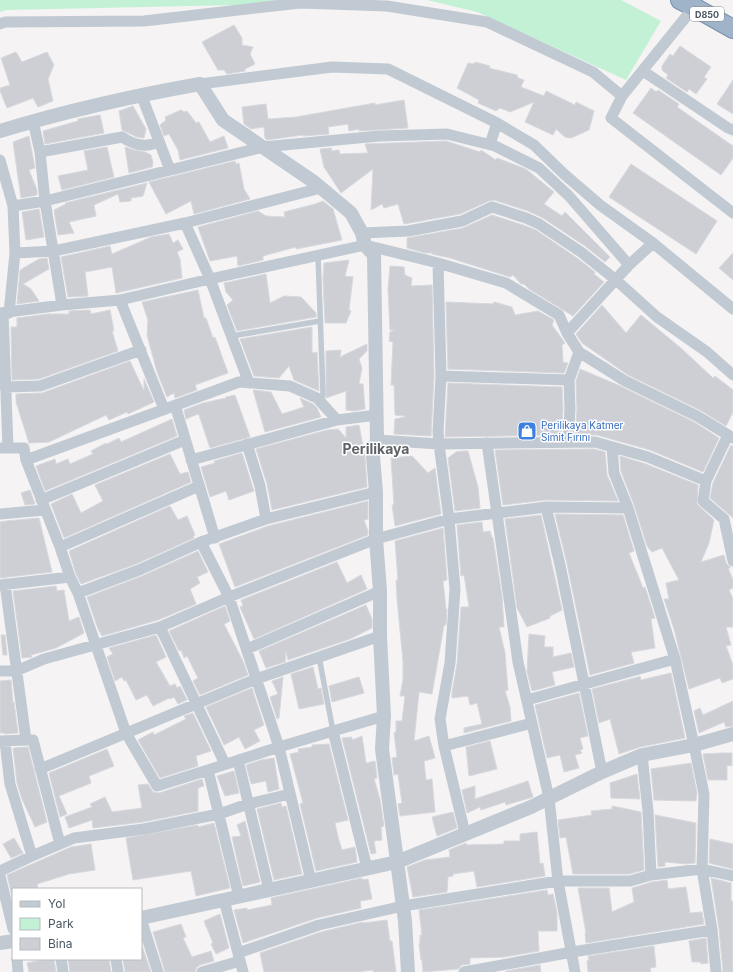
<svg xmlns="http://www.w3.org/2000/svg" width="733" height="972" viewBox="0 0 733 972" font-family="Inter,sans-serif">
<style>
.green{fill:#c3f1d5}
.building{fill:#cdcfd5;stroke:#d7d9de}
.lines{fill:none;stroke-linecap:round;stroke-linejoin:round}
.trunk-casing{stroke:#7690ad;stroke-width:20}
.service{stroke:#c1cad2;stroke-width:5.5}
.minor{stroke:#c1cad2;stroke-width:11}
.tertiary{stroke:#c1cad2;stroke-width:14}
.trunk{stroke:#9fb4c9;stroke-width:18}
.labels{text-anchor:middle;dominant-baseline:central;stroke-width:3;stroke-linejoin:round;paint-order:stroke}
.shield{fill:#fff;stroke:#808990;stroke-width:1}
.shield-label{font-size:9px;font-weight:bold;fill:#4a5661}
.shop-label{font-size:10px;fill:#366cbe;stroke:#fff;text-anchor:start}
.district-label{font-size:14px;font-weight:bold;fill:#5f6368;stroke:#fff}
</style>
<rect width="100%" height="100%" fill="#f5f3f3"/>
<path class="green" d="M0 0H294L235 5 7 10 0 12Z
M427 0H621L661 21 626 80 477 12Z"/>
<path class="building" d="M234 25 242 38V45L253 47 250 54 255 64 245 69V71L227 74 224 70H218L202 42Z
M680 46 711 67 704 77 707 79 696 94 689 89 687 92 666 78 668 75 662 70V66L670 54 673 56Z
M16 52 22 62 47 52 54 65 48 79 53 101 38 107 33 98 7 108 0 91V88L10 85 1 58Z
M475 62 490 66 489 68 517 75 518 78 524 80 521 87 544 96 546 91 575 105 576 102 594 111 589 130 571 138 565 137 556 129 553 135 525 122 534 102 510 112 500 108 496 111 478 103 479 100 457 88 468 63 474 64Z
M733 80V114L717 104Z
M651 88 656 92 658 90 679 104 677 107 733 146V158L721 175 633 113Z
M404 100 408 128 359 131V129L349 131 348 124 328 127 329 134 303 136V135L267 140 265 138 264 127 251 129 244 124 242 107 266 104 268 119 296 117 375 103V105Z
M133 106 146 129 144 138 137 137 122 130 119 111Z
M181 110 184 112 187 111 196 123 199 122 210 142 224 136 228 148 180 160 178 150 169 134 164 136 160 125 166 120 165 117Z
M100 115 104 133 45 144 43 131 78 121V119Z
M29 136 35 168 29 170 37 190V195L21 198 13 142Z
M446 141 480 152 481 150 496 160 497 158 526 169 554 192 544 204 562 216 565 212 610 257 605 262 585 246 543 218 528 211 494 200 489 201 460 214 404 224 398 204 384 208 382 204 371 210 373 169 341 193 324 167 320 149 331 148 332 151 339 150 340 154 368 153 365 144Z
M107 147 114 177 62 190 58 176 88 170 84 151Z
M125 147 134 150 145 152 151 155 153 163 152 167 129 173Z
M235 161 236 164 239 163 244 189 250 199 194 214 191 201 166 214 149 182Z
M631 164 717 221 696 254 609 197Z
M147 183 143 196 131 198V201L120 202 118 194 94 205 96 216 69 222 74 233 58 235 54 210 66 204 65 203Z
M323 201 333 209 342 240 296 249V247L263 256V260L238 266 237 256 210 261 198 227 258 211 266 216 285 217 284 212 315 204Z
M39 209 44 237 26 240 22 212Z
M492 215 523 225 536 230 577 258 595 272 594 274 604 282 573 316 529 289 524 284H521L513 275 510 277 450 258 432 254V253H425L407 248V238L463 228Z
M169 234 173 243 178 240 183 249 177 252 180 259 182 278 116 293 112 267 85 272 88 296 68 297 61 257 110 246 112 254 151 237Z
M733 253V280L719 268Z
M47 258 49 269 23 284 31 289 39 301 17 304 20 270 39 259Z
M349 260 345 276 353 277 349 310 351 311 346 323H325L323 279 324 263Z
M390 266 404 267 405 275 412 278 411 286 432 285 434 376 431 436 394 434 395 419 405 417V416L395 415 394 385H391L393 342 389 341 390 332 394 330H390L388 289Z
M266 274 270 303 284 296 301 297 316 313V317L237 331 227 305 233 300 226 292 224 283Z
M198 290 204 318H206L213 338 215 337 228 373 195 385 197 390 175 398 174 393 167 397 157 372 147 335 148 320 142 302Z
M446 302 493 304 494 302 512 307 515 315 538 311 554 320 552 325 565 343 562 345 563 362 568 363 564 373 448 369Z
M602 305 626 333 641 315 682 349 713 378 715 376 733 390V412L726 426 700 410 628 375 582 343 576 334Z
M90 310 91 314 110 310 114 331H112L118 351 39 379 12 380 11 327H17V318L48 314H69V311Z
M312 327V353L317 352 319 391 294 380 289 366 279 378 254 376 240 339Z
M367 344V351L359 359 362 368 359 384H363L365 409 354 411 346 410V391L326 398V351L341 350 340 357Z
M130 361 144 391V379L154 402 128 414 127 412 109 420 106 415 49 442 29 443 16 402V394L42 393Z
M580 369 618 385 694 422 719 438 703 472 650 450 597 435H575L577 409 576 381Z
M448 383 562 387 563 409 561 435 445 437Z
M253 390 271 392 282 414 304 407 300 398 313 404 317 408 321 417 265 432Z
M235 395 250 437 210 448 199 415 198 414 186 419 184 410 203 403 226 398V397Z
M172 419 177 436 45 491 36 466 55 459 56 464 68 459 70 464 93 454 91 451 106 443 107 444 119 438 121 442Z
M359 425 365 457 367 487 272 510 267 484 256 449 327 430 338 429 346 438V427Z
M731 445 733 447V518L710 498 713 483Z
M594 449 605 452 607 475 618 501 546 500 503 505 495 450Z
M463 451H468L478 487 480 508 455 511 448 458 456 452Z
M242 453 254 491 229 500 226 491 210 497 201 467 215 463 214 461Z
M170 454 180 474 188 472 191 482 64 538 51 504 72 494 81 513 103 501 95 485Z
M412 456 428 473 435 468 441 514 395 526 392 505H394L391 458Z
M620 456 646 464 698 485 697 504 714 520 709 543 701 562 724 555 726 563 731 568H728L733 580V588L729 590 733 599V627H726L731 645 726 646 733 665V679L722 683 720 678 689 689 674 629 664 599H669L666 583 679 580 662 548 652 552 647 546 634 505 621 471Z
M30 490 35 504 25 505 21 493Z
M368 501V519L364 520 368 531V535L235 587 219 544 268 526Z
M170 506 178 520 187 516 195 535 193 536 194 538 136 564 81 584 76 574 69 551Z
M555 514 623 515 634 551 629 553 643 588 645 587 655 618 651 619 655 648 631 652 634 663 590 675 567 564Z
M541 515 562 610 550 616V618L527 627 517 608 505 519Z
M39 518 52 572 0 578V522L6 521Z
M482 522 483 532 490 531 492 538H493L502 596 504 627H499L505 653 508 690 505 691 510 707 511 721 464 733V728L482 724 477 703 470 705 468 696 452 698V692L457 664 461 607H469L464 575 461 576 457 525Z
M443 528 447 580 443 581 446 609H447L446 625H444L432 694 419 692 414 741 429 736 435 758 424 761 426 780 432 779 435 812 400 816 398 804 402 803 398 774 394 775 392 758 397 757 394 733 396 732V721H402L405 696H400L403 680V661L397 599 396 580H398L395 541Z
M198 551 208 572 197 577 200 583 190 589 196 604 158 620 102 636 98 629 87 597 142 576Z
M337 562 347 583 361 575 367 589 254 639 240 607 243 606 241 600Z
M56 586 57 591 64 590 69 621 79 617 84 633 56 648 31 655 32 657 22 658 13 591Z
M366 605 372 619V628L350 639 288 660 286 651 285 662 266 668 259 651Z
M225 606 230 621 224 624 243 661 248 675 200 695 193 681 198 678 187 656 184 658 181 650 179 651 169 631Z
M529 634 545 636 544 647H553V657L571 653 574 667 552 672 555 685 532 691 527 672Z
M1 635H5L7 655H3Z
M156 635 166 657 156 662 170 686 175 684 177 688 180 686 187 700 178 704 174 697 170 699 169 698 153 706 147 695 136 700 126 680 124 681 122 677 115 681 107 657 113 654 109 648Z
M313 667 318 689 321 688 324 704 299 709 291 674Z
M671 673 685 738 640 747 619 754 610 719 599 723 592 689 638 677 640 676 641 680Z
M283 677 279 718 277 719 270 697 278 694 272 681Z
M359 677 364 693 332 702 329 686Z
M11 680 13 703 14 702 18 733 5 734 4 733H0V681Z
M252 688 264 725 254 730 260 741 245 749 239 737 224 745 206 707Z
M579 693 588 736 580 738 583 749 580 750 582 753 575 755 579 768 564 772 560 755 547 758 535 705Z
M733 701V726L726 727 724 722 699 733 694 711 700 708 703 715Z
M193 713 211 751 196 756 198 766 160 778 138 740 153 732 154 735 186 719 184 716Z
M362 736 366 763 375 761 377 778 374 779 380 799 384 826 381 827 382 840 374 841 376 853 371 854 342 738 352 737V740Z
M490 741 497 769 469 776 466 747Z
M329 744 348 820 335 823 338 837 342 850 355 847 357 862 316 871 300 804 303 803 290 754 299 752 298 749 312 747V745Z
M28 747 47 822 35 827 22 799 17 783 13 748Z
M107 749 114 766 89 776 91 783 59 796 67 814 60 817 49 773Z
M721 753H732V766L727 765V780H708L703 754Z
M274 758 279 789 268 792 266 781 251 784 246 765 261 760Z
M691 763 697 793 696 801 654 800 651 769Z
M234 771 239 793 225 796 217 776Z
M637 774 640 799 611 798 610 783Z
M202 779 204 786 198 788V811L143 822 93 828 92 820 69 828 65 817 92 807 90 804 105 797 112 812 142 808 138 785 148 784 153 792 159 793Z
M528 781 533 797 506 805 505 802 481 810 480 807 467 813 462 790 475 786V799Z
M281 803 282 807 286 806 302 874 274 880 257 809Z
M612 806 641 812 644 870 629 874H573L566 837 560 838 558 820 592 815 591 811 612 809Z
M453 812 457 828 437 836 432 817Z
M655 815 696 823 695 863 686 864 665 862V866L658 867Z
M245 821 260 882 243 886 232 837 241 836 237 825Z
M214 823 230 888 196 896 191 871 133 880 126 838 198 825V827Z
M537 832 540 864 543 863 545 876 477 887 474 871 453 874V876L448 877 447 892 413 897 407 867 425 860 450 857 449 850 466 843 467 845 504 844V841H520V834Z
M14 838 23 853 11 858 3 844Z
M710 839 733 844V869L709 863Z
M91 844 95 870 69 874 37 884 38 889H13V900L7 875 71 847Z
M362 878V880L368 879 372 899 360 901 361 908 317 918 243 943 234 910 247 908V910L272 905 271 898Z
M711 878 731 883V901H733V972H723L719 929Z
M667 880 668 889 686 887 690 913 702 912 704 924 586 943 585 933H586L578 888H609L612 912 634 902 632 888 652 882Z
M547 890 548 895 553 894 557 912V931H538L539 951 504 957 470 958V964L462 965 458 969 423 972 422 960H421L419 944 420 943V935H422L419 910Z
M220 914 229 948 216 954 211 944 213 943 204 921Z
M387 920 390 941H392L396 972H373V970L358 972H264L260 953 321 932 363 922V923Z
M181 924 186 937 183 938 192 957 211 951 214 961 200 965 197 967 195 972H165L153 932Z
M706 938 708 963 701 964V962H692L689 941Z
M141 943 151 972H125L123 959H141Z
M654 946 656 967 650 968 651 972H588L587 961 589 960 588 956Z
M46 959H54L56 972H29L27 963Z
M68 959H109L111 972H70Z
M540 965 541 972H506V971Z"/>
<g class="lines">
<g class="trunk-casing">
<path id="trunk" d="M680 0 694 7 733 29"/>
</g>
<path class="service" d="M318 255 323 394 321 402
M232 336 320 321
M319 657 333 731"/>
<path class="minor" d="M0 24 5 22 144 21 300 3 387 6 487 22 593 72 622 96 694 7
M643 71 728 128 733 130
M200 84 332 67 388 69 497 123 534 145 564 174 600 205 653 243 733 309
M141 94 170 170
M622 96 611 118 733 213
M33 121 40 152 45 201 62 305
M490 144 497 123
M40 152 122 137C134 145 145 148 159 142
M0 160 13 206 15 253 9 313
M13 206 45 201 263 147 379 136 447 134 495 146 539 168 569 196 629 265
M185 223 210 279 249 383
M362 233 408 231 462 221 492 207 526 218 539 224 581 252 616 280 657 317 707 352 733 375
M15 253 54 251 185 223 321 188
M438 263 441 376 438 432 439 444 449 519 455 589 450 663 440 719 444 746 465 833
M120 300 164 409
M0 313 62 305 120 300 210 279 365 245 438 263 506 283 559 315 567 333 579 352 625 381 697 416 733 438
M3 313 8 448
M567 333 629 265 653 243
M441 376 569 380
M5 387 40 386 141 350
M175 405 215 538
M377 440 439 444 595 442 648 457 706 481 728 435
M568 442 570 409 569 380 579 352
M487 443 518 662 549 798 558 881 575 972
M247 444 260 486 266 519
M612 447 614 473 628 508
M0 448H24L26 460 60 547 70 577 78 593 126 733 157 786 208 770
M26 460 239 382 290 386 317 398 337 420 377 415
M191 460 337 420
M706 481 703 501 724 519 733 561
M41 500 185 440
M546 507 560 565 602 772
M0 514 45 510
M201 542 229 597 279 747 311 881
M60 547 199 486
M0 585 70 577
M78 593 139 570 201 542 266 519 376 492
M160 627 225 764
M247 649 380 591
M0 671H16L44 659 160 627 229 597 376 539 449 519 546 507 628 508 675 659 694 745 704 794 702 869 712 930 716 972
M527 700 675 659
M333 731 367 868
M26 740H33L60 844
M0 741 26 740 5 584
M5 742 10 784 32 856
M444 746 532 723
M642 755 648 811 651 875
M238 760 269 890
M40 769 256 679 380 636
M0 871 32 856 74 838 144 829 219 814 248 804 290 794
M0 876 13 929
M239 897 208 770 279 747 384 716
M224 900 243 972
M141 919 158 972
M238 953 319 925 403 906 558 881H630L651 875 702 869 733 876
M17 959 18 972
M61 959 63 972
M116 959 118 972
M202 972 240 961
M464 972 572 952 712 930"/>
<path class="tertiary" d="M0 131C66 111 132 96 200 84L223 120 314 182 351 213 362 233 365 245 374 255 377 440 373 456 376 492V539L380 591V636L384 716 382 749 405 921 408 972
M141 918 397 862 531 807 602 772 642 755 694 745 733 734
M0 943 13 941"/>
<use href="#trunk" class="trunk"/>
</g>
<defs>
<g id="shop-square" transform="scale(1)"><rect x="-9" y="-9" width="18" height="18" rx="4" fill="#3f7fe0" stroke="#fff"/><path d="M-5-2.5h2.3a2.7 3.5 0 0 1 5.4 0H5L5.5 6h-11ZM-1.5-2.5h3a1.5 2.3 0 0 0-3 0Z" fill="#fff"/></g>
</defs>
<g fill-rule="evenodd">
<use href="#shop-square" x="527" y="431"/>
</g>
<g class="labels">
<rect class="shield" x="690" y="7" width="34" height="14" rx="3"/>
<g class="shield-label">
<text x="707" y="14">D850</text>
</g>
<g class="shop-label">
<text x="541" y="425">Perilikaya Katmer<tspan x="541" dy="12">Simit Fırını</tspan></text>
</g>
<g class="district-label">
<text x="376" y="448">Perilikaya</text>
</g>
</g>
<rect x="12" y="888" width="130" height="72" fill="#ffffff" stroke="#b7bbc0"/>
<rect x="20" y="901" width="20" height="6" fill="#c1cad2" stroke="#b7bbc0"/>
<text x="48" y="908" font-size="12" fill="#4a5661">Yol</text>
<rect x="20" y="918" width="20" height="12" fill="#c3f1d5" stroke="#b7bbc0"/>
<text x="48" y="928" font-size="12" fill="#4a5661">Park</text>
<rect x="20" y="938" width="20" height="12" fill="#cdcfd5" stroke="#b7bbc0"/>
<text x="48" y="948" font-size="12" fill="#4a5661">Bina</text>
</svg>
